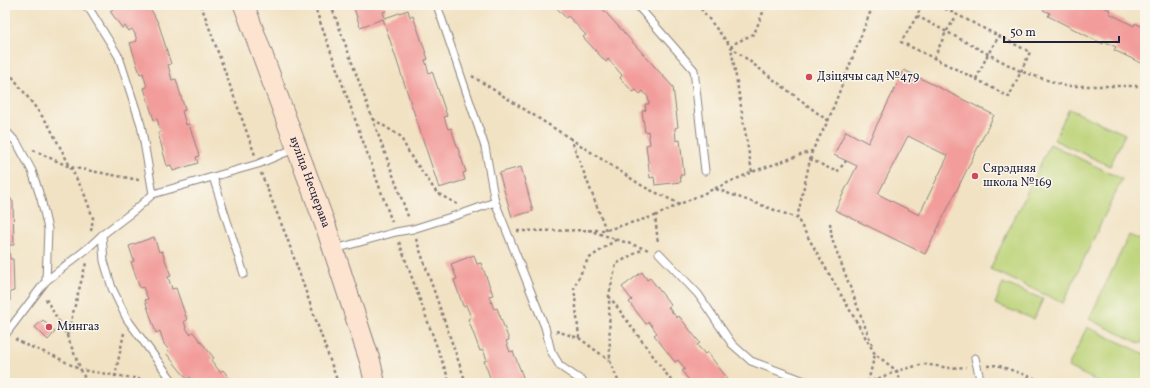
<svg xmlns="http://www.w3.org/2000/svg" width="1150" height="388" viewBox="0 0 1150 388" font-family="Vollkorn,serif">
<style>
.green{fill:#bcd378;stroke:#6f7a5a}
.building{fill:#f29d9b;fill-rule:evenodd}
.lines{fill:none;stroke-linecap:round;stroke-linejoin:round}
.lane-casing{stroke:#8a827f;stroke-width:9}
.secondary-casing{stroke:#8a827f;stroke-width:22}
.path{stroke:#8a827f;stroke-width:2.5;stroke-dasharray:3 3;stroke-linecap:butt}
.lane{stroke:#fff;stroke-width:7}
.secondary{stroke:#fde4d1;stroke-width:20}
.poi-dot{fill:#d1495b;stroke:#fbf7ec;stroke-width:1.5}
.labels{text-anchor:middle;dominant-baseline:central;stroke-width:3;stroke-linejoin:round;paint-order:stroke}
.poi-label{font-size:12px;fill:#22223b;stroke:#fbf7ec;text-anchor:start}
.street-label{font-size:12px;fill:#22223b;stroke:#fbf7ec}
</style>
<rect width="100%" height="100%" fill="#fbf7ec"/>
<filter id="ink" filterUnits="userSpaceOnUse"><feTurbulence type="fractalNoise" baseFrequency=".025" numOctaves="2"/><feDisplacementMap in="SourceGraphic" scale="8" xChannelSelector="R" yChannelSelector="G"/><feConvolveMatrix kernelMatrix="1 2 1 2 8 2 1 2 1" color-interpolation-filters="sRGB"/></filter>
<filter id="wash" filterUnits="userSpaceOnUse"><feTurbulence type="fractalNoise" baseFrequency=".012" numOctaves="4" result="noise"/><feDisplacementMap in="SourceGraphic" scale="16" xChannelSelector="R" yChannelSelector="G"/><feGaussianBlur stdDeviation="0.9" result="paint"/><feColorMatrix in="noise" values="0 0 0 0 0 0 0 0 0 0 0 0 0 0 0 0 0 1.4 0 .05"/><feComposite in="paint" operator="in"/></filter>
<g filter="url(#wash)">
<rect width="100%" height="100%" fill="#f1e2c3"/>
<path class="green" d="M1069 109 1125 134 1110 166 1054 140Z
M1050 144 1122 179 1063 303 990 269Z
M1129 235 1145 242V334L1141 344 1089 319Z
M1003 283 1043 299 1034 319 995 304Z
M1087 327 1145 354 1144 383H1101L1068 367Z"/>
<g id="blocks">
<path class="building" d="M111 5H147L153 13 159 25 171 64 168 65 172 80 176 79 185 110 182 111 186 125 189 124 199 156 196 157 198 163 173 171 171 165 167 166 158 133 161 132 157 119 154 120 144 88 147 87 143 73 140 74 130 43 137 41 135 34 132 29 129 31 125 26 122 28 110 11 113 9Z
M353 5H384L386 11 383 12 385 18 408 10 410 17 413 16 428 59 425 60 429 73 432 71 447 116 444 117 448 129 451 128 466 172 463 173 465 180 439 188 383 19 360 27Z
M554 5H599L673 87 678 127 675 128 676 141 680 140 684 175H680L681 182 655 185 654 177 650 178 646 145 650 144 648 131 645 132 642 111 646 110 645 104H649L648 97 643 91 640 94 636 90 633 92 620 78 622 75 608 59 606 62 583 37 586 35 568 16 566 18Z
M1045 5H1100L1110 10 1109 13 1134 26 1135 23 1145 28V65L1114 50 1116 47 1104 41 1103 44 1048 16 1050 13 1043 10Z
M904 70 994 115 925 254 835 210 857 166 834 155 846 131 868 143ZM908 136 948 156 919 215 878 194Z
M521 167 533 211 512 217 499 173Z
M5 191 13 202 14 245H9L10 259H13L14 291 10 292V302H5Z
M154 237 159 252 162 251 171 276 168 277 172 289 176 288 187 320 184 321 186 328 190 334 193 332 214 358 211 360 220 372 223 370 233 383H195L190 377 187 379 166 353 169 350 164 344 160 331 156 333 145 300 148 299 143 287 140 288 131 262 134 261 129 246Z
M474 255 477 264 481 263 493 295 489 296 494 309 497 308 509 340 506 341 510 352 513 351 525 382 522 383H492L484 361 487 360 483 350 480 351 468 319 471 317 466 305 463 306 454 280 457 279 451 264Z
M642 272 647 280 650 278 660 291 671 305 668 307 677 318 679 316 700 343 697 345 705 354 707 352 727 378 725 380 727 383H691L682 371 685 369 678 360 675 362 654 335 657 333 649 322 646 324 629 302 632 300 622 287Z
M43 320 55 332 48 340 35 327Z"/>
</g>
</g>
<g filter="url(#ink)">
<use href="#blocks" fill-opacity="0" stroke="#8a827f" stroke-width="1"/>
<g class="lines">
<g class="lane-casing">
<path id="lane" d="M85 5 90 10 119 57 141 125 153 194
M437 5 485 147 495 202
M637 5 694 70 705 171
M5 130 17 143 32 171 41 199 48 229 46 281
M213 177 244 274
M102 235 104 261 112 288 127 319 174 383
M335 249 396 232 413 229 470 211 495 202 545 327 551 351 560 366 585 383
M659 253 698 294 732 344 751 361 810 383
M5 335 46 281 88 248 102 235 135 210 153 194 258 164 296 148
M975 358 981 383"/>
</g>
<g class="secondary-casing">
<g id="secondary">
<path id="s1" d="M244 5 326 227 370 361 375 383"/>
</g>
</g>
<path class="path" d="M201 5 255 155
M314 5 392 222
M331 5 409 219
M922 5 917 16 901 42 976 79 1009 97 1030 52 938 5
M917 16 1020 71 1065 86H1145
M934 58 946 32 957 15
M5 67 48 124 84 193 93 218 91 231
M472 76 571 139
M976 79 988 54 999 36
M373 119 400 136 413 160 419 167 437 193 457 204
M828 121 873 5
M33 150 70 167 139 180
M812 151 797 218 875 354 897 371 901 383
M810 159 837 172 846 161
M752 172 731 47 737 42 754 34 766 5
M261 173 287 238 338 383
M716 189 797 218
M655 216 680 204 752 172 812 151 828 121 731 47 698 5
M830 223 832 239 872 345
M588 230 649 250
M606 230 571 139 644 187 680 204
M517 231 606 230 655 216 658 243
M416 239 466 383
M399 242 450 383
M609 296 673 383
M46 299 67 336 81 370
M556 331 579 338 610 361 609 295 616 264 643 249
M67 336 86 263
M579 338 574 287 588 259 617 239
M15 339 26 345 54 356 81 370
M610 361 619 383
M987 366 997 365 1048 383
M868 382 875 354
M87 383 81 370 159 382
M116 383 115 376 124 333
M867 383 897 371 924 364 949 368 966 367"/>
<use href="#lane" class="lane"/>
<use href="#secondary" class="secondary"/>
</g>
</g>
<g class="poi-dot">
<circle cx="809" cy="77" r="4"/>
<circle cx="975" cy="176" r="4"/>
<circle cx="49" cy="327" r="4"/>
</g>
<g class="labels">
<g class="poi-label">
<text x="817" y="77">Дзіцячы сад №479</text>
<text x="983" y="169">Сярэдняя<tspan x="983" dy="14">школа №169</tspan></text>
<text x="57" y="327">Мингаз</text>
</g>
<g class="street-label">
<text stroke="none"><textPath href="#s1" startOffset="189">вуліца Несцерава</textPath></text>
</g>
</g>
<rect width="1150" height="388" fill="none" stroke="#fbf7ec" stroke-width="20"/>
<path d="M1004 36v6h115v-6" fill="none" stroke="#22223b" stroke-width="2"/>
<text x="1010" y="36" font-size="12" fill="#22223b" stroke="#fbf7ec" stroke-width="3" paint-order="stroke">50 m</text>
</svg>
